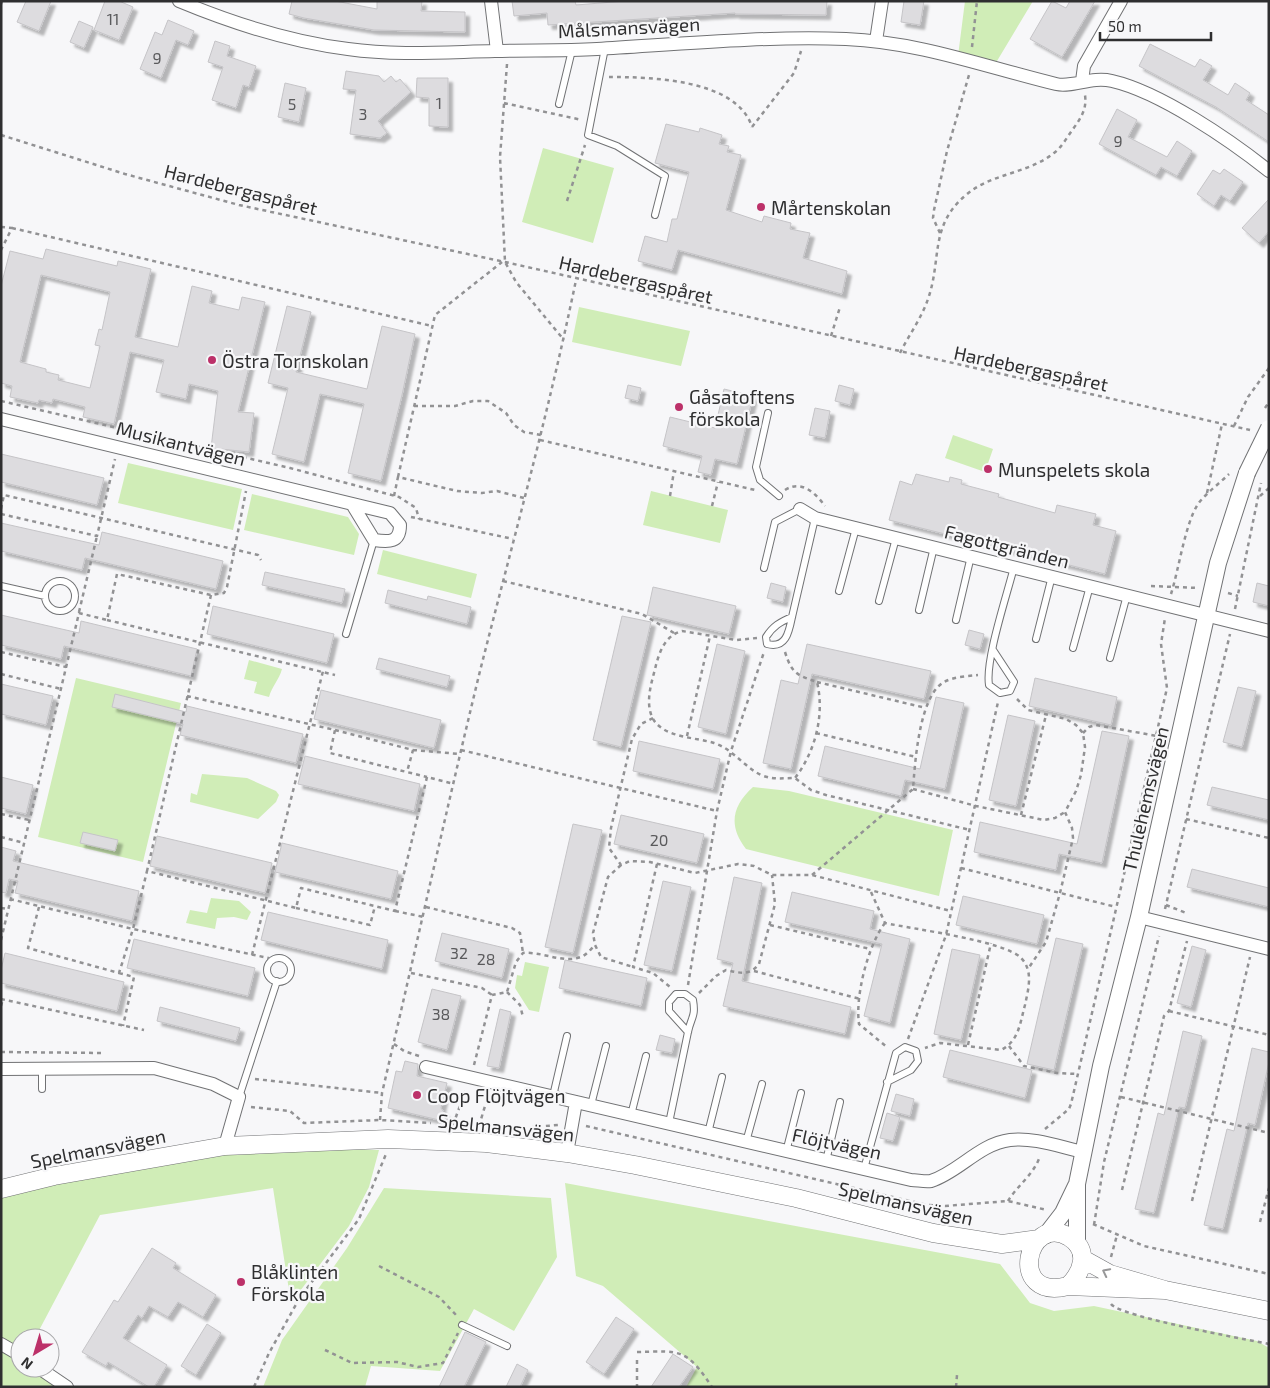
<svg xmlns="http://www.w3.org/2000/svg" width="1270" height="1388" viewBox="0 0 1270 1388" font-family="'Exo 2',sans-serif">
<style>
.green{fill:#d0edb7}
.building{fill:#dddcdf;stroke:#c5c4c7;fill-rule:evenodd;filter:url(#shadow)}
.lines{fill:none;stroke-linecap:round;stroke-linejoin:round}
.service-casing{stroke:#717274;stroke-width:8}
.minor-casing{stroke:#717274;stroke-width:14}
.tertiary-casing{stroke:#717274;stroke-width:18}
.secondary-casing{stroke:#717274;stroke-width:19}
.path{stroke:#929294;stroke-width:2.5;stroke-dasharray:4 4;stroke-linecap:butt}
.service{stroke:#fff;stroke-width:6}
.minor{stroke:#fff;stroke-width:12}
.tertiary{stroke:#fff;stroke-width:16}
.secondary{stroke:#fff;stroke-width:18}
.tertiary-bridge-casing{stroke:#717274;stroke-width:18;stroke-linecap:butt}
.tertiary-bridge{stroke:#fff;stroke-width:16}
.oneway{stroke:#979798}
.poi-dot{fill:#bc3169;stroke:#f7f7f9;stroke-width:2}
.labels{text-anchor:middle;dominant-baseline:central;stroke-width:4.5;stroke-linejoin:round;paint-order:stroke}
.number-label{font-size:16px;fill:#5a5a5c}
.street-label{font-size:19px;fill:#2f2f30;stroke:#f7f7f9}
.poi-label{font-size:19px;fill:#2f2f30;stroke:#f7f7f9;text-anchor:start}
</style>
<defs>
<filter id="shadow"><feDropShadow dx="4.5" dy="4.5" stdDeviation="1" flood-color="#0004"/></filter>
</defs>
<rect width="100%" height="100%" fill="#f7f7f9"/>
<path class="green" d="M965 1H1033L994 66 958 56Z
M543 148 614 168 593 243 522 222Z
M579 307 690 331 681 366 572 342Z
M953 435 993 449 985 472 945 458Z
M128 463 242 489 233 530 118 503Z
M651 491 728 510 720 543 643 525Z
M252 494 348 517 359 534 354 555 244 530Z
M383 550 477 574 471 598 377 574Z
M249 660 282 669C279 680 272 686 269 697L254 693 257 682 244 679Z
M76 678 181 703 143 862 38 837Z
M202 774 247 778 276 791 279 795 276 802 258 819 190 802 191 793 197 795Z
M753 787 789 791 953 830 939 896 746 849C728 826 732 806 753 787Z
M211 898 239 901 251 912 247 920 234 917 217 918 215 929 186 923 190 910 207 913Z
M525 962 549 967 539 1012 529 1010 515 988 517 975 522 976Z
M225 1146 379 1150 369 1187 349 1226 291 1303 273 1188 100 1215 35 1338H20V1368H39L67 1387H1V1195Z
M565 1183 1000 1264 1030 1303 1054 1311 1094 1306 1257 1341 1269 1348V1387H686L697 1367 603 1286 576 1276Z
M384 1188 551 1198 557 1257 514 1331 474 1309 440 1371 371 1366 365 1387H263L282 1340 347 1248Z"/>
<path class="building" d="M26 1H51L39 31 17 22Z
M105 1H119L133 7 119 40 94 30Z
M292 1H335L377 9V1H422L421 11 465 12V32L374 30 304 18 289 14Z
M512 1H575L576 5 625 1H827L826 15 735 14V13L548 25 547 13 514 16Z
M904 1H924L920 25 901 22Z
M1052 1 1066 8 1070 1H1095L1062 57 1030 39Z
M168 20 194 31 188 45 176 40 161 78 140 69 155 32 162 35Z
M79 21 93 27 84 48 70 42Z
M215 41 230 46 227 56 256 66 249 87 243 85 236 108 212 100 223 67 208 62Z
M1150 44 1195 67 1200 59 1212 66 1203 80 1228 95 1235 83 1250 93 1246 100 1269 115V142L1216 107 1139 66Z
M346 71 379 76 384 82 391 76 396 82 400 79 411 92 378 121 387 133 380 138 350 134 356 90 343 89Z
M417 78H448V127L429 126V98L416 97Z
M285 83 306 88 299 122 278 117Z
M1117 109 1137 120 1128 137 1167 157 1177 141 1192 151 1177 176 1161 167 1156 175 1099 144Z
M666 124 699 132 700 128 722 135 719 144 729 146 727 152 741 155 726 210 762 222 764 216 791 223 790 229 810 233 803 258 847 271 842 294 678 250 672 270 638 261 645 236 667 242 672 219H677L689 172 655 163Z
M1224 169 1243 182 1230 201 1221 195 1214 206 1197 194 1213 170 1220 174Z
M1269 199V231L1259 243 1242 228Z
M46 249 117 266 118 261 151 269 135 337 178 347 192 286 212 291 209 303 239 310 242 297 265 302 238 412 254 413 249 452 211 448 218 391 189 384 186 399 156 392 164 360 130 352 114 424 83 417 85 407 53 399 52 403 39 400 38 403 10 397 12 386 1 383V286L10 251 43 259ZM41 275 110 292 102 330 99 329 95 345 100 346 90 388 58 380 59 375 46 372V369L20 362Z
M287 306 311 312 296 372 367 389 382 326 415 334 402 395 381 481 348 473 364 404 320 394 304 462 272 454 288 388 268 383Z
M628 385 641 388 638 401 625 398Z
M839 385 854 389 850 405 835 401Z
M724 389 753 396 737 464 715 459 711 475 698 472 702 456 663 446 670 417 715 428Z
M815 408 830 411 825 438 809 435Z
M1 454 104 478 97 505 1 482Z
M916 474 949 482 950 477 962 480 961 484 999 494 998 497 1055 513 1057 505 1096 514 1093 525 1116 531 1105 574 889 520 900 481 912 485Z
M1 523 99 545 102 532 223 561 216 589 85 558 82 570 1 551Z
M265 572 345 589 342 603 262 585Z
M771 583 786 587 783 602 767 598Z
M1257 583 1269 586V606L1253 602Z
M653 587 736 606 729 634 647 615Z
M388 590 427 600 428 596 471 607 467 624 385 603Z
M213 606 334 634 327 663 207 634Z
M1 615 79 633 81 621 197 649 191 676 64 646 61 659 1 645Z
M622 616 651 622 621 747 593 740Z
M969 630 984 634 980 649 965 645Z
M717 644 745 651 726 734 698 727Z
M807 644 931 671 924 699 812 674 791 769 763 763 781 680 798 684Z
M379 658 450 676 447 687 376 669Z
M1035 678 1117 697 1111 725 1029 706Z
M1 684 53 696 46 725 1 714Z
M1238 687 1256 691 1242 747 1223 742Z
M321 690 441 720 434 748 314 719Z
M115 694 186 712 187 706 303 734 296 763 180 735 183 724 112 707Z
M936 697 964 703 945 789 905 780 901 796 818 776 825 746 920 769Z
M1008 715 1035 721 1016 806 989 800Z
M1102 731 1129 736 1102 863 1059 854 1056 870 974 852 980 822 1077 844Z
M639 741 720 759 713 789 633 771Z
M305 756 420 784 414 811 298 784Z
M1 777 33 785 26 814 1 808Z
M1212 787 1269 800V820L1207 805Z
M621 815 704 834 697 863 614 844Z
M573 824 602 830 573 953 545 947Z
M83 832 118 840 115 851 80 843Z
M157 836 272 863 265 893 150 866Z
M282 843 398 871 391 899 275 872Z
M1 847 16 851 13 861 139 891 132 921 15 893 18 881 9 879 6 893 1 892Z
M1192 869 1269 888V907L1187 887Z
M734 877 762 883 742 981 851 1007 845 1034 723 1006 733 963 717 959Z
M663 881 691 887 672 971 644 965Z
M792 892 874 911 870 929 910 939 890 1023 864 1016 882 944 785 922Z
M963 896 1044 915 1037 944 956 925Z
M268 912 388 940 382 969 261 940Z
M442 933 509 949 502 978 435 961Z
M1056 938 1083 944 1054 1070 1027 1064Z
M134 939 255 968 248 996 127 968Z
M1192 946 1206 950 1191 1007 1177 1003Z
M952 949 980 955 961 1040 934 1034Z
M5 953 124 982 117 1011 1 983V970Z
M565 960 647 978 641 1006 559 988Z
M432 989 461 996 447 1050 418 1042Z
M160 1007 240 1028 236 1041 157 1021Z
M500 1009 511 1012 499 1068 487 1066Z
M1183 1031 1202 1036 1185 1108 1179 1107 1154 1213 1135 1209 1158 1113 1164 1115Z
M660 1035 675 1039 672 1053 656 1050Z
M1252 1048 1269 1052V1062L1255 1125 1248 1123 1223 1229 1204 1225 1227 1129 1234 1131Z
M950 1050 1032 1070 1025 1098 943 1077Z
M405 1061 418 1064 417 1076 447 1083 441 1108 446 1115 439 1120 388 1108 396 1071 402 1072Z
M896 1094 914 1099 910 1116 891 1111Z
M887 1113 900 1117 893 1141 880 1138Z
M152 1248 176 1263 173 1268 216 1295 203 1317 178 1302 168 1317 149 1306 142 1318 138 1315 123 1338 167 1365 154 1387H149L108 1362 106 1366 82 1352 114 1300 118 1302Z
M616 1317 634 1329 604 1374 586 1362Z
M207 1324 221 1333 196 1375 181 1366Z
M465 1332 486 1342 464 1387H439Z
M673 1354 693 1367 679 1387H651Z
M517 1364 528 1370 520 1387H506Z"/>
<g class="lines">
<g class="service-casing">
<path id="service" d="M605 48 588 135 617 146 665 176 655 215
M559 104 572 50
M768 413 756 467 760 480 779 496
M764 568 775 522 800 509
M45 596a15 15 0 1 1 30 0a15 15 0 1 1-30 0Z
M1 586 45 596
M839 591 856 528
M879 601 896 538
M919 610 934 547
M792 617C780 622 773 626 766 637L767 644C786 649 789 632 792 617L815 518
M956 620 971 556
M346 634 374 540
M1036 639 1052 576
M1073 648 1090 586
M993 650 1014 682 1010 691 1000 693 989 685C985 660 1007 595 1014 567
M1110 658 1127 595
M267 970a12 12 0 1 1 24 0a12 12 0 1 1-24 0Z
M42 1070V1089
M553 1096 567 1036
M239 1097 277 981
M591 1105 606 1046
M631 1115 646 1056
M669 1123 688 1032C691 1017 696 1017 693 1000L685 994H676L669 1002V1011L688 1032
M708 1133 722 1077
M746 1142 762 1084
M786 1152 801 1093
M826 1161 840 1102
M864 1169 896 1053 905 1047 916 1051 918 1061 911 1070 887 1082
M462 1325 507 1346"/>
</g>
<g class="minor-casing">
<path id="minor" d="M179 1C232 23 291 42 348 49 397 56 446 52 495 51 529 50 563 51 597 49 680 44 763 36 846 39 919 42 986 67 1056 84 1073 88 1091 76 1112 81 1160 92 1230 140 1269 171
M491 1 497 51
M876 41 882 1
M1082 81 1084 66 1121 1
M1 419 390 513 400 525C400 543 389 542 374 540L352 504
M800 509 815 518 1269 631
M1139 917 1269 949
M426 1067 911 1180C917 1180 925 1182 931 1181 959 1172 979 1144 1010 1140 1034 1137 1060 1147 1083 1152
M1 1069 154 1068 213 1084 239 1097 225 1146
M567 1153 576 1102
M1 1344 20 1355
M39 1368 67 1387"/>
</g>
<g class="tertiary-casing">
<path id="tertiary" d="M1046 1235 1063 1213 1076 1186
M1077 1245V1184L1101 1066 1139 917 1218 563 1247 473"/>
</g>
<g class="secondary-casing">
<path id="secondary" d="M1 1189 54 1176 225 1146 388 1139 486 1143 567 1153 635 1165 796 1198 933 1233 1002 1244 1039 1239
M1083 1259 1110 1274 1165 1290 1269 1311
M1068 1286C1083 1272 1090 1250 1069 1237 1026 1212 1007 1302 1068 1286L1165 1290"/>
</g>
<path class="path" d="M1 4 2 1
M972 47 977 1
M507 64 500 157 505 262 516 282 564 340
M609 77C650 77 737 79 752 127
M504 103 582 120
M752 127 794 73 801 51
M1 135 125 174 239 205 505 262 1250 430
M567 201 585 145
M1 227 12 228 1 250
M12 228 432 326
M940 233 933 218 934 210 947 151 969 75
M831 336 840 307
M900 353C909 335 922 317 928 299 942 259 929 226 966 195 991 173 1028 174 1054 153 1062 147 1067 137 1073 129 1081 118 1087 109 1085 95
M1 401 290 468 399 497 416 508 419 519
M414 406H455L473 401H488L506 413 514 425 524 432 541 435
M1265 408 1269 402
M1234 426 1248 397 1269 368
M540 440 755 490
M398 477 435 315 502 262
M785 490C802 479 816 494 825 506
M1207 493 1222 424
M394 496 398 477 457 491 482 493 497 491 524 498
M670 496 674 471
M1260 496 1269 488
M712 506 718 482
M1 509 4 495 258 555 261 560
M1 514 97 536 115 459
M411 517 513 539
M503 581 642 614 674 633
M1151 586 1198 588
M1228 593 1238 596
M75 594 82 596
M1171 594C1179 569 1185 524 1198 504 1207 492 1219 484 1229 474
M211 595 147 871 296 908 301 888 395 911 427 777 454 784
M1235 609 1261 483
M79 612 97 536
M107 620 335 675
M757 638 736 640 682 631C666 635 660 650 656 665 652 682 645 700 652 717 662 738 695 737 714 743 733 749 744 767 761 775 773 780 783 778 795 778L811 790 826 795 970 830
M1 652 66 667
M785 652C792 674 797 675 817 682 825 715 815 752 795 778
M1 674 61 689
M817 682 926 708
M187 696 335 730 330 753 427 777
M1017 699 1028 710 1066 719 1076 725 1083 733 1085 747 1081 775 1076 791 1065 812 1072 828 1073 838 1060 893 1046 942 1028 969
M653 718 641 724 632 739 611 828 609 848 621 865 630 861 650 862 695 873 738 864 754 866 772 875H812L951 911
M335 730 413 750 407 772
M816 733 916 757
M1083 733 1089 727 1096 725 1157 736
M687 736 710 636
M413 750 460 754
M461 750 717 811
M913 789 976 806 1044 820 1055 818 1065 812
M1 814 29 820
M1021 815 1046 715
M1186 819 1269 838
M1 837 24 843
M1129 849 1139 853
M657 864 633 967 653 973 670 987
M621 865 608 877 593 933 595 945 601 957 633 967
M961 868 1116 907
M812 875 913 789C915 763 919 696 944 682 953 677 967 676 978 675
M871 892 885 923C913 929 1005 941 1021 958 1034 971 1028 990 1025 1005 1020 1023 1019 1041 1001 1050L940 1043 925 1048
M10 899 133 929 273 959
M1166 905 1186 913
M39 907 28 948 119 973 133 929 147 871
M426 907 512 928 520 933 523 953
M1 908 8 909
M296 908 370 925 375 906
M1165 909 1230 634
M395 911 424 917
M885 923C868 945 855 996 859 1024L888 1048
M770 925 870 949
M1 940 79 613 107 620 117 574 211 595 224 593 227 587 246 491
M252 955 323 671
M754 971 860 999
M119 973 134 977 123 1026
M411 973 482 988 492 995
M688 985 717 811 731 751 764 652
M507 992 520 1005 523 1017
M699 993 716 976 726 970C740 973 750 976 759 964L775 904 772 875
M1 999 144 1030
M1 1006 3 999
M1169 1011 1269 1035
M908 1039 946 935 998 702
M394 1044 404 1051 419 1056
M968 1045 991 943
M1009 1046 1024 1066 1057 1073 1077 1074
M1 1052 104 1053
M474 1065 492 995 507 992 516 962 523 953C542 951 565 965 583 956 587 954 591 949 595 945
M255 1079 382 1093
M1121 1097 1269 1133
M251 1107 290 1111 304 1123 380 1120 431 1123
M380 1120 382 1093C415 952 446 811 480 671 513 541 549 411 576 280
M453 1125 466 1089
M479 1126 485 1106
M586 1126 927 1205 945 1206 1008 1201 1047 1210
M498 1127 523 1128 558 1125
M1045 1129 1069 1109 1071 1104 1167 688 1161 644 1165 618
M1122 1190 1164 1016 1169 1011 1187 941
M1008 1201C1017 1186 1035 1173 1040 1156
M1192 1201 1250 957
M1260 1222 1269 1188
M1093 1224 1144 1246 1269 1274
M1094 1225 1104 1162 1159 936
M1111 1257 1117 1235
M379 1266 439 1297 458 1317
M1111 1304C1121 1317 1245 1339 1269 1344
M325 1350 352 1363 397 1362 418 1367 443 1363 458 1333
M637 1352C681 1351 686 1348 712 1387
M637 1360V1387
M254 1387 269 1353 299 1299 359 1219 386 1154
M956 1387 957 1375"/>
<use href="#service" class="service"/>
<use href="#minor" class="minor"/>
<use href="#tertiary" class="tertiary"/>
<use href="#secondary" class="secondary"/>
<g class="tertiary-bridge-casing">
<path id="tertiary-bridge" d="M1247 473 1269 428"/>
</g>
<use href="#tertiary-bridge" class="tertiary-bridge"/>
</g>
<defs><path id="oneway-chevron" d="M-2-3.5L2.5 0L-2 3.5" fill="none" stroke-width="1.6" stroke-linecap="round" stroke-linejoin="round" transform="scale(1.25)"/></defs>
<use class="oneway" href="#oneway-chevron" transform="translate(1106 1272) rotate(-153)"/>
<g class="poi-dot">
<circle cx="761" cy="207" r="5"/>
<circle cx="212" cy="360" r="5"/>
<circle cx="679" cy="407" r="5"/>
<circle cx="988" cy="469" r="5"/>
<circle cx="417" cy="1095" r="5"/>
<circle cx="241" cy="1282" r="5"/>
</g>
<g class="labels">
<g class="number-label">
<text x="113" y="18">11</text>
<text x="157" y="57">9</text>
<text x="439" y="102">1</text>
<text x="292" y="103">5</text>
<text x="363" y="113">3</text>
<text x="1118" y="140">9</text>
<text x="659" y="839">20</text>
<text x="459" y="952">32</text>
<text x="486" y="958">28</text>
<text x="441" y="1013">38</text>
</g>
<g class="street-label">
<text transform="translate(629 27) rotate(-3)">Målsmansvägen</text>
<text transform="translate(241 189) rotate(14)">Hardebergaspåret</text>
<text transform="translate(636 279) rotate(13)">Hardebergaspåret</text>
<text transform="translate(1031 368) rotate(12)">Hardebergaspåret</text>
<text transform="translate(181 443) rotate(14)">Musikantvägen</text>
<text transform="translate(1007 546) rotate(14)">Fagottgränden</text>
<text transform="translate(1145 799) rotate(-77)">Thulehemsvägen</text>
<text transform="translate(506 1127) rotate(6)">Spelmansvägen</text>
<text transform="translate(837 1143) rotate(12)">Flöjtvägen</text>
<text transform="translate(98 1148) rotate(-11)">Spelmansvägen</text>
<text transform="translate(906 1203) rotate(13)">Spelmansvägen</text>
</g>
<g class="poi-label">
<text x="771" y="207">Mårtenskolan</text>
<text x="222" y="360">Östra Tornskolan</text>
<text x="689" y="396">Gåsatoftens<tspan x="689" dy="22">förskola</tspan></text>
<text x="998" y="469">Munspelets skola</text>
<text x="427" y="1095">Coop Flöjtvägen</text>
<text x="251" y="1271">Blåklinten<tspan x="251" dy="22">Förskola</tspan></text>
</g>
</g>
<rect width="1270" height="1388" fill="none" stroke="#2f2f30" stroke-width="5"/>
<g transform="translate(35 1353) rotate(218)"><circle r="24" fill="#f7f7f9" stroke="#a7a7a9"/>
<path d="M0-4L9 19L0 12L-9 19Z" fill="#bc3169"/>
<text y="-8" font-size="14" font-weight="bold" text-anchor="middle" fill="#2f2f30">N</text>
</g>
<path d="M1100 32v8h111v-8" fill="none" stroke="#2f2f30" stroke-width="2.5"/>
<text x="1108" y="32" font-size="15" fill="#2f2f30" stroke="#f7f7f9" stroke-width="4" paint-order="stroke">50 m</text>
</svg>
